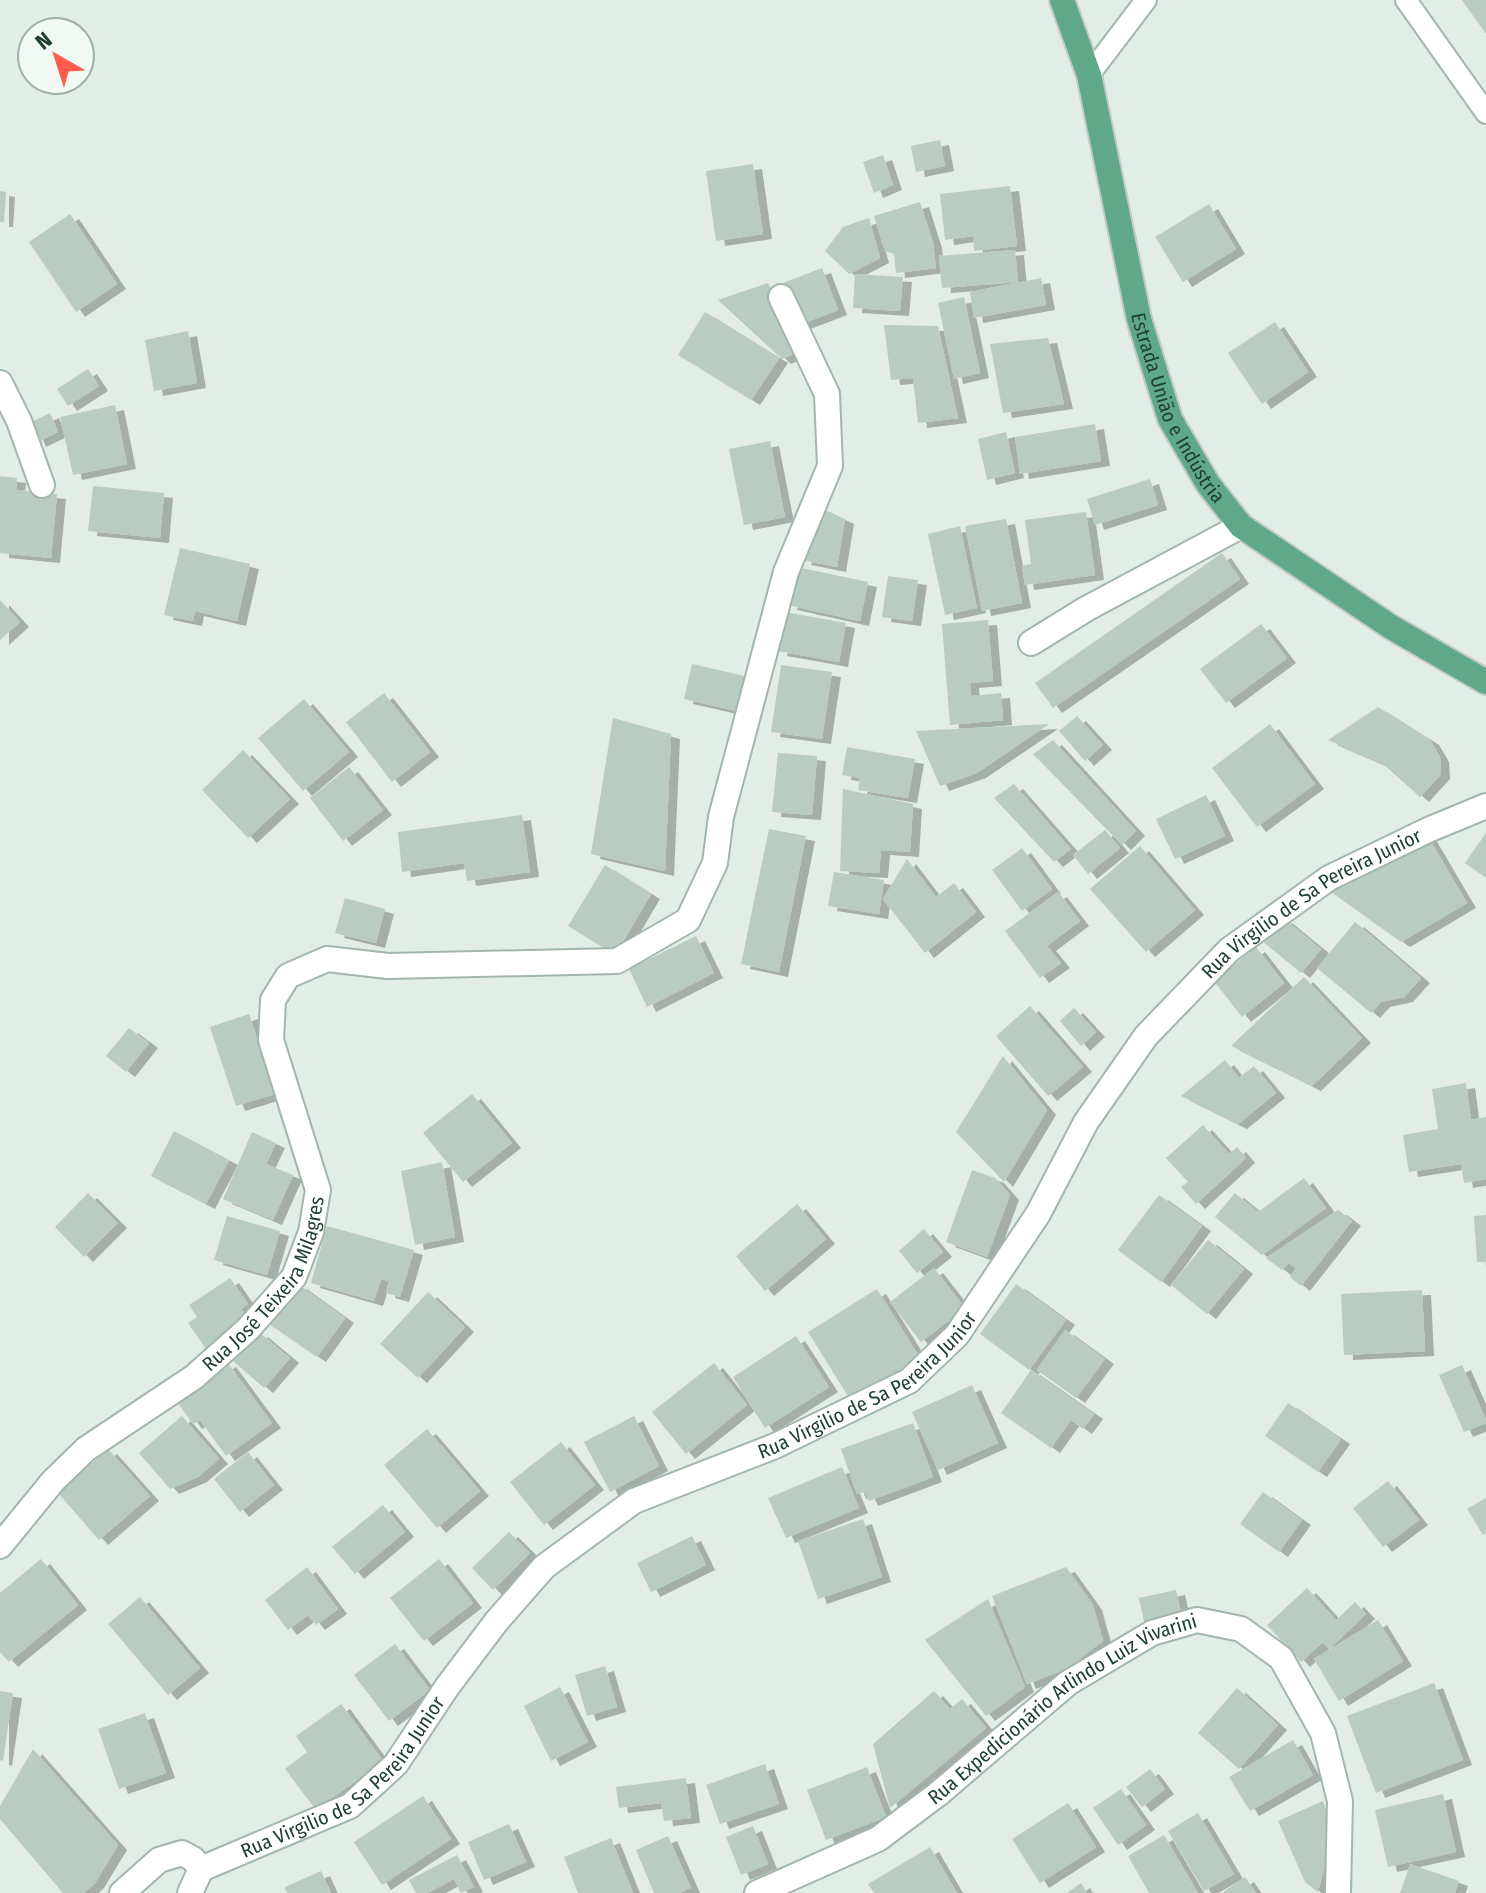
<svg xmlns="http://www.w3.org/2000/svg" width="1486" height="1893" viewBox="0 0 1486 1893" font-family="'Fira Sans Condensed',sans-serif">
<style>
.building{fill:#b9ccc1;filter:url(#shadow)}
.lines{fill:none;stroke-linecap:round;stroke-linejoin:round}
.lane-casing{stroke:#a3b6ac;stroke-width:24}
.street-casing{stroke:#a3b6ac;stroke-width:28}
.primary-casing{stroke:#c0cac6;stroke-width:28}
.lane{stroke:#fff;stroke-width:20}
.street{stroke:#fff;stroke-width:24}
.primary{stroke:#60a88a;stroke-width:24}
.labels{text-anchor:middle;dominant-baseline:central;stroke-width:6;stroke-linejoin:round;paint-order:stroke}
.street-label{font-size:20px;fill:#1f4032;stroke:#f2f9f5}
</style>
<defs>
<filter id="shadow"><feDropShadow dx="9" dy="5" stdDeviation="0" flood-color="#0004"/></filter>
</defs>
<rect width="100%" height="100%" fill="#e1ede6"/>
<path class="building" d="M1462 0H1486V34Z
M940 140 945 166 916 172 911 146Z
M883 155 893 185 874 193 863 162Z
M753 164 763 234 716 241 706 171Z
M1010 186 1017 246 974 251 973 236 945 240 940 194Z
M0 191 6 192 4 222H0Z
M920 202 933 243 936 268 896 273 894 254 885 251 874 216Z
M1209 204 1236 249 1183 282 1155 237Z
M70 214 117 284 76 312 29 242Z
M869 218 880 258 849 274 825 251 843 227Z
M1015 250 1018 282 942 288 939 256Z
M822 268 838 310 799 325 783 283Z
M855 274 903 277 900 311 853 308Z
M1041 278 1046 305 974 318 970 292Z
M768 283 803 350 782 359 718 300Z
M964 297 980 373 954 379 938 303Z
M705 312 779 358 751 400 678 355Z
M1275 322 1308 372 1262 404 1228 353Z
M884 325 938 326 958 418 918 423 913 378 891 380Z
M188 331 197 383 154 391 145 340Z
M1048 338 1064 404 1003 413 990 344Z
M88 369 99 386 68 406 57 389Z
M115 405 127 464 73 475 60 417Z
M50 413 58 432 37 442 29 423Z
M1095 424 1101 461 1020 474 1015 437Z
M1006 432 1015 473 987 480 978 439Z
M770 441 785 517 744 525 729 449Z
M0 476 17 478 16 490 57 494 51 558 0 553Z
M1150 479 1158 505 1095 525 1087 499Z
M93 486 164 493 160 538 88 531Z
M821 508 845 519 837 567 802 560Z
M1086 512 1095 575 1025 585 1022 566 1031 564 1025 520Z
M1006 519 1022 603 982 611 965 526Z
M960 526 977 608 945 615 928 534Z
M180 548 250 564 237 621 195 611 193 621 164 615Z
M1222 553 1240 579 1053 708 1035 683Z
M797 567 868 582 860 621 788 605Z
M888 576 918 580 912 621 882 617Z
M0 600 20 622 0 640Z
M785 612 846 623 839 662 778 651Z
M988 620 993 681 970 683 971 696 1001 693 1003 720 950 725 942 624Z
M1261 624 1287 658 1226 703 1200 669Z
M692 664 745 676 737 711 684 699Z
M781 665 832 672 822 739 771 732Z
M384 693 430 752 392 782 346 722Z
M304 699 349 752 303 791 258 738Z
M1378 707 1430 740 1440 757 1441 774 1420 797 1383 764 1328 740Z
M1077 716 1103 745 1085 761 1059 731Z
M613 718 671 734 665 871 591 854Z
M1049 724 977 773 940 786 916 731Z
M1270 724 1315 784 1257 827 1212 768Z
M1053 740 1136 831 1122 845 1033 754Z
M847 747 915 759 908 798 858 790 860 778 842 775Z
M243 750 290 799 248 838 202 790Z
M778 753 817 756 812 815 772 812Z
M349 767 383 810 343 841 310 798Z
M1014 784 1071 849 1054 862 994 798Z
M843 789 913 804 910 852 881 850 879 873 840 871Z
M1206 795 1225 836 1175 859 1156 819Z
M522 815 530 872 467 881 464 863 402 872 398 832Z
M769 829 806 836 779 972 741 964Z
M1105 830 1120 848 1088 874 1073 855Z
M1486 833V878L1465 863Z
M1427 835 1467 903 1401 942 1331 892Z
M1140 846 1195 910 1146 952 1090 889Z
M1022 848 1052 889 1022 911 992 870Z
M907 859 936 897 954 883 976 912 925 953 883 899Z
M605 865 651 894 615 955 568 926Z
M834 872 884 880 879 914 828 906Z
M1058 892 1080 921 1047 946 1061 963 1040 978 1005 931Z
M345 898 385 909 376 943 335 933Z
M1283 918 1321 949 1301 973 1256 936Z
M1355 922 1421 978 1404 997 1381 1002 1371 1013 1317 968Z
M696 936 714 973 647 1007 629 969Z
M1256 947 1284 983 1242 1017 1214 981Z
M1304 977 1362 1038 1312 1086 1231 1046Z
M1030 1006 1083 1067 1048 1096 996 1036Z
M1074 1008 1096 1032 1081 1046 1060 1021Z
M249 1014 275 1094 236 1106 210 1027Z
M129 1028 149 1043 126 1072 106 1056Z
M1003 1056 1047 1110 1004 1182 956 1132Z
M1225 1060 1239 1078 1254 1066 1276 1093 1238 1124 1181 1096Z
M1466 1083 1471 1120 1486 1117V1179L1464 1183 1461 1164 1409 1172 1403 1135 1438 1129 1432 1089Z
M472 1094 512 1143 463 1182 423 1133Z
M1203 1125 1229 1154 1237 1147 1246 1158 1196 1204 1181 1187 1188 1182 1166 1158Z
M174 1131 229 1160 206 1204 151 1176Z
M252 1132 276 1143 266 1164 293 1175 273 1220 223 1199Z
M442 1162 455 1237 415 1245 401 1171Z
M972 1170 995 1178 1010 1195 987 1257 946 1242Z
M1304 1178 1326 1208 1262 1255 1215 1217 1235 1193 1258 1212Z
M88 1193 118 1223 84 1257 55 1227Z
M1159 1195 1202 1226 1161 1282 1118 1250Z
M797 1204 826 1239 765 1291 736 1256Z
M1338 1210 1352 1221 1301 1286 1290 1277 1296 1268 1289 1263 1282 1270 1266 1258Z
M1486 1215V1262H1477L1474 1216Z
M227 1216 280 1231 267 1275 214 1260Z
M327 1226 414 1250 400 1297 386 1293 389 1281 381 1279 374 1301 311 1283Z
M924 1229 943 1252 917 1273 899 1251Z
M1208 1240 1244 1269 1207 1314 1171 1285Z
M934 1268 965 1308 921 1342 890 1302Z
M230 1278 248 1304 241 1309 250 1321 206 1349 188 1323 197 1317 189 1305Z
M298 1284 345 1318 317 1357 269 1324Z
M1016 1284 1066 1320 1029 1370 980 1334Z
M877 1289 920 1358 851 1401 808 1332Z
M1422 1290 1425 1351 1344 1355 1341 1294Z
M428 1292 465 1327 418 1378 380 1344Z
M1065 1330 1105 1359 1076 1398 1037 1370Z
M259 1332 290 1358 264 1388 233 1361Z
M796 1336 829 1387 765 1428 733 1377Z
M227 1362 272 1423 226 1456 200 1420 193 1424 175 1399Z
M714 1363 747 1405 686 1454 652 1412Z
M1462 1365 1486 1420V1423L1464 1432 1439 1375Z
M1031 1370 1094 1414 1083 1429 1071 1420 1051 1448 1001 1413Z
M972 1385 998 1443 938 1470 912 1412Z
M1288 1403 1341 1439 1318 1472 1265 1436Z
M182 1416 219 1459 198 1477 170 1489 139 1453Z
M634 1416 659 1466 610 1492 584 1442Z
M913 1423 933 1477 869 1501 865 1492 857 1494 841 1449Z
M427 1429 480 1491 437 1528 384 1465Z
M561 1442 595 1485 544 1525 510 1482Z
M108 1449 150 1496 99 1540 58 1493Z
M248 1452 274 1485 240 1512 214 1479Z
M842 1467 859 1508 786 1538 768 1498Z
M1388 1481 1419 1520 1383 1547 1353 1508Z
M1263 1492 1302 1520 1279 1552 1240 1524Z
M1486 1498V1533L1483 1535 1467 1509Z
M383 1505 405 1532 355 1574 332 1547Z
M863 1519 882 1577 818 1599 798 1541Z
M509 1532 530 1553 493 1590 472 1568Z
M692 1536 706 1565 651 1592 637 1563Z
M41 1559 78 1605 9 1662 0 1652V1593Z
M439 1559 473 1603 424 1641 390 1598Z
M307 1567 338 1609 316 1625 308 1615 288 1630 265 1600Z
M1066 1567 1093 1605 1103 1641 1066 1669 1027 1684 992 1596Z
M1307 1588 1336 1620 1355 1602 1366 1614 1329 1649 1323 1642 1301 1662 1267 1625Z
M1176 1590 1182 1617 1145 1626 1139 1598Z
M140 1597 200 1668 168 1695 108 1624Z
M988 1599 1025 1687 986 1716 925 1640Z
M1378 1620 1403 1661 1339 1701 1314 1659Z
M395 1644 430 1690 389 1721 354 1675Z
M605 1666 617 1707 587 1716 575 1675Z
M1434 1683 1463 1760 1376 1793 1347 1716Z
M560 1687 588 1742 551 1761 524 1706Z
M1237 1688 1278 1725 1239 1769 1198 1733Z
M0 1691 13 1693 3 1761 0 1760Z
M934 1691 950 1709 962 1699 986 1728 890 1808 873 1744Z
M341 1704 383 1761 316 1810 285 1769 307 1752 296 1736Z
M145 1713 166 1773 119 1789 98 1729Z
M1293 1740 1313 1775 1250 1811 1229 1777Z
M33 1749 118 1845 95 1883 84 1893H63L0 1819V1806Z
M765 1764 779 1804 720 1824 706 1785Z
M867 1767 886 1817 826 1840 807 1790Z
M1150 1769 1165 1789 1142 1807 1126 1787Z
M686 1778 691 1818 664 1821 661 1803 619 1808 616 1787Z
M1121 1789 1146 1825 1118 1845 1093 1808Z
M1443 1794 1456 1852 1388 1867 1375 1810Z
M423 1796 451 1839 382 1885 354 1842Z
M1323 1801 1328 1814V1853L1318 1892 1305 1882 1278 1821Z
M1068 1803 1096 1847 1040 1883 1012 1839Z
M1198 1813 1234 1874 1204 1891 1168 1831Z
M509 1824 526 1862 484 1880 468 1842Z
M753 1826 768 1864 741 1875 726 1837Z
M1164 1835 1198 1893H1149L1128 1856Z
M668 1836 691 1888 679 1893H654L636 1850Z
M611 1838 633 1893H578L564 1857Z
M930 1847 957 1893H874L868 1884Z
M457 1855 474 1887 461 1893 454 1879 427 1893H416L409 1880Z
M1410 1864 1459 1881 1455 1893H1400Z
M321 1871 331 1893H287L285 1887Z
M1245 1877 1256 1893H1222Z
M1081 1883 1087 1893H1067Z"/>
<g class="lines">
<g class="lane-casing">
<path id="lane" d="M1406 0 1486 113
M1089 75 1146 0"/>
</g>
<g class="street-casing">
<g id="street">
<path d="M0 383 19 421 42 485"/>
<path d="M1031 643 1086 609 1241 526"/>
<path id="s1" d="M0 1546 53 1481 86 1449 194 1377 248 1329 294 1277 311 1232 318 1190 271 1040 273 1000 288 976 327 959 388 966 617 961 688 920 715 863 721 817 786 572 830 466 827 394 781 297"/>
<path d="M122 1893 159 1860 182 1853 193 1859 201 1869"/>
<path id="s2" d="M190 1893 201 1869 350 1806 396 1764 447 1687 496 1622 544 1567 634 1501 775 1446 909 1381 957 1335 1038 1214 1086 1122 1146 1036 1229 950 1329 878 1428 830 1486 806"/>
<path id="s3" d="M757 1893 878 1839 938 1794 1068 1683 1152 1633 1197 1620 1241 1629 1281 1658 1323 1733 1340 1801 1338 1893"/>
</g>
</g>
<g class="primary-casing">
<g id="primary">
<path id="s4" d="M1062 0 1089 75 1139 319 1170 419 1208 484 1241 526 1391 627 1486 682"/>
</g>
</g>
<use href="#lane" class="lane"/>
<use href="#street" class="street"/>
<use href="#primary" class="primary"/>
</g>
<g class="labels">
<g class="street-label">
<text stroke="none"><textPath href="#s4" startOffset="426">Estrada União e Indústria</textPath></text>
<text stroke="none"><textPath href="#s2" startOffset="1544">Rua Virgilio de Sa Pereira Junior</textPath></text>
<text stroke="none"><textPath href="#s1" startOffset="380">Rua José Teixeira Milagres</textPath></text>
<text stroke="none"><textPath href="#s2" startOffset="872">Rua Virgilio de Sa Pereira Junior</textPath></text>
<text stroke="none"><textPath href="#s3" startOffset="360">Rua Expedicionário Arlindo Luiz Vivarini</textPath></text>
<text stroke="none"><textPath href="#s2" startOffset="200">Rua Virgilio de Sa Pereira Junior</textPath></text>
</g>
</g>
<g transform="translate(56 56) rotate(321)"><circle r="38" fill="#f2f9f5" stroke="#9eafa7" stroke-width="2"/>
<path d="M0-6L14 30L0 20L-14 30Z" fill="#ff5c4e"/>
<text y="-12" font-size="22" font-weight="bold" text-anchor="middle" fill="#1f4032">N</text>
</g>
</svg>
